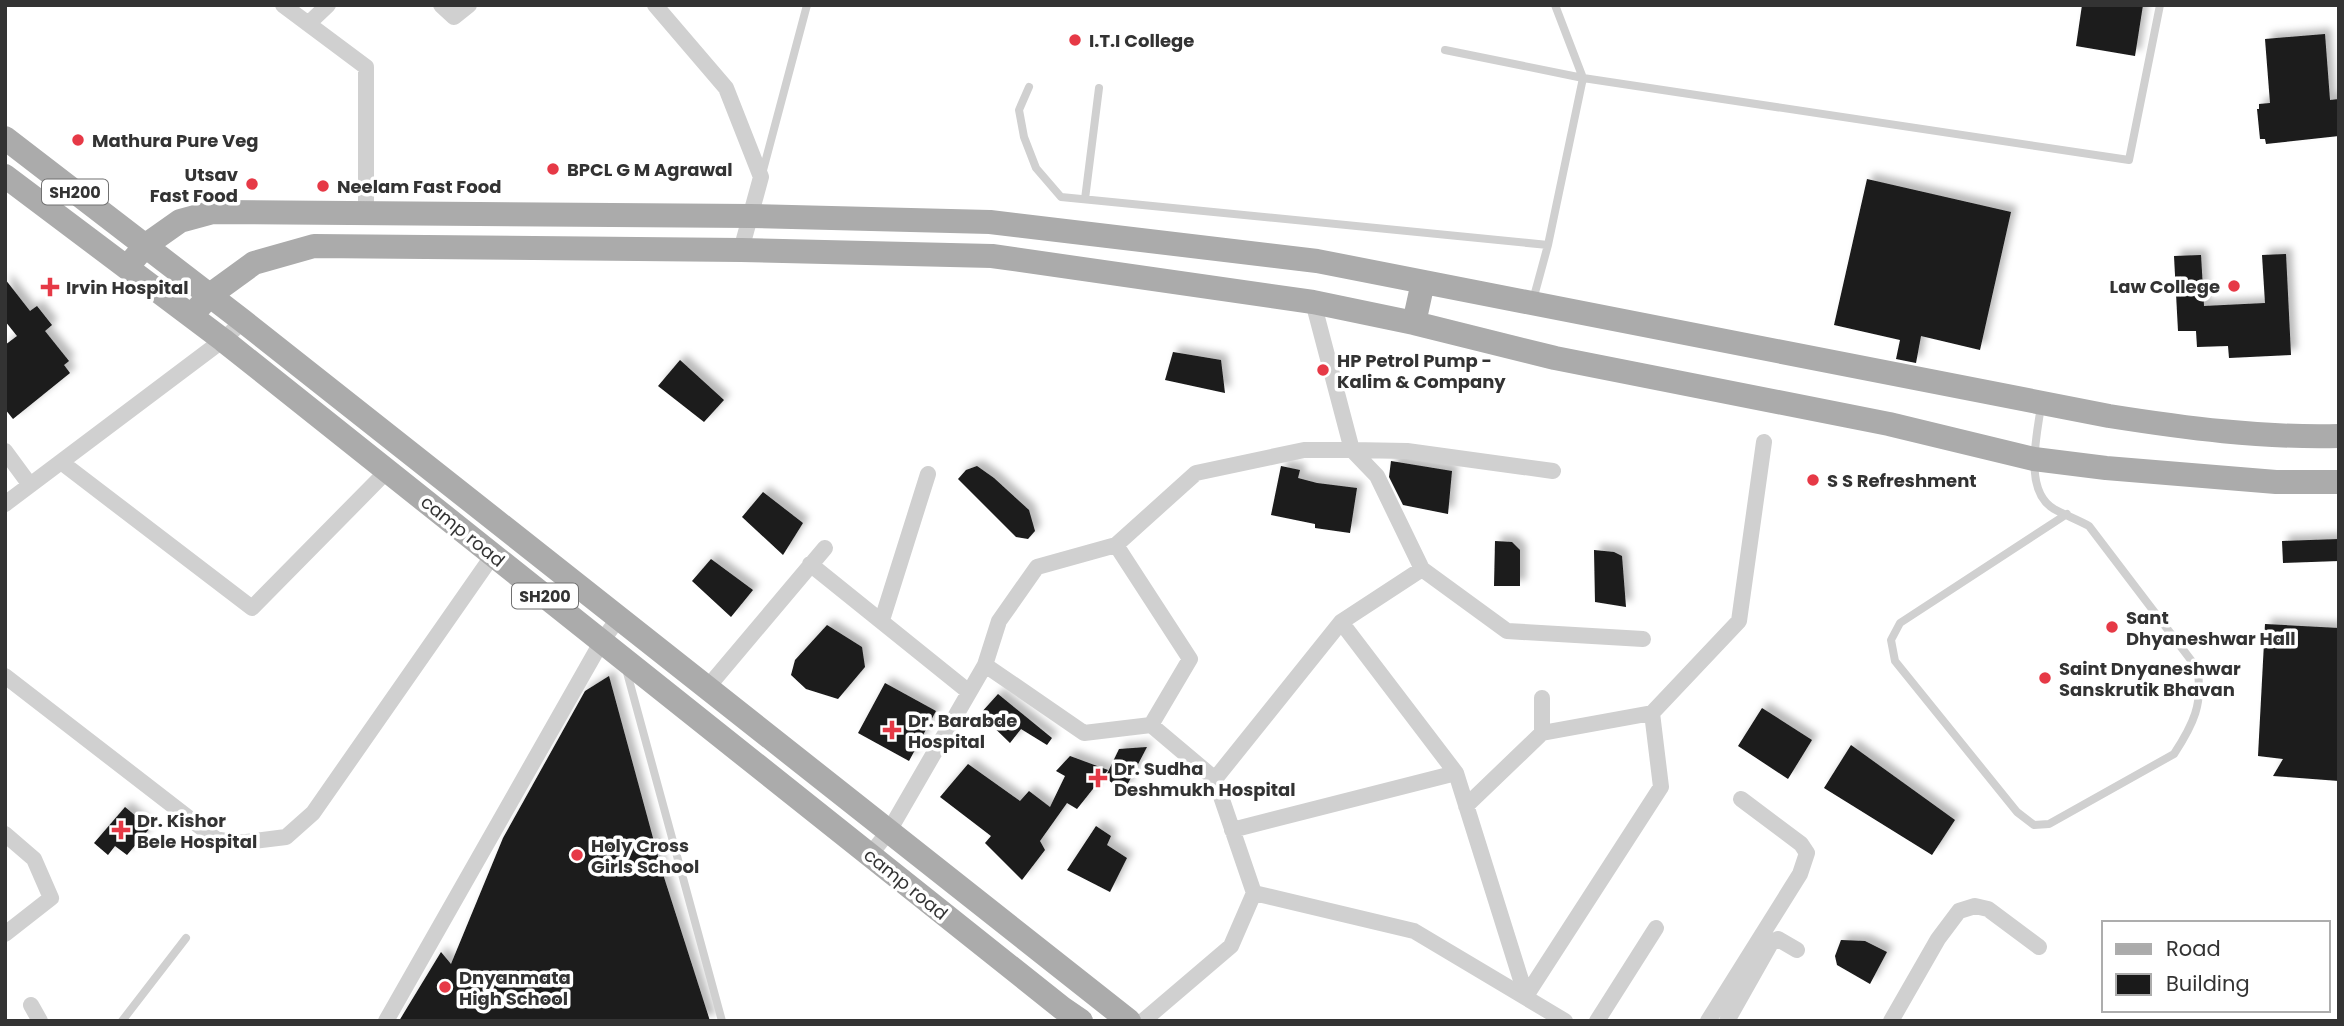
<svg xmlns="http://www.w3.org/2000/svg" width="2344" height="1026" viewBox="0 0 2344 1026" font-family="Poppins,sans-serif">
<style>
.building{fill:#1a1a1a;filter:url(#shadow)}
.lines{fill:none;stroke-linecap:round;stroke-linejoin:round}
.lane{stroke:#d0d0d0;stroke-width:8}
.street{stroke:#d0d0d0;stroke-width:16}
.primary{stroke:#ababab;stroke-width:24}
.poi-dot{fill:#e63946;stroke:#fff;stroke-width:2.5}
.labels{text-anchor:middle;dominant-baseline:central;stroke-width:7;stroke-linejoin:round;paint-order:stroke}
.shield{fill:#fff;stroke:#707070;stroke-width:2}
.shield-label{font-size:16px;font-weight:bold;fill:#333}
.poi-label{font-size:18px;font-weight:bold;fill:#333;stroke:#fff;text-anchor:start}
.street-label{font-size:18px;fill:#333;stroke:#fff}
</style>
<defs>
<filter id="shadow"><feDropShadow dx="6" dy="-6" stdDeviation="3.5" flood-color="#0004"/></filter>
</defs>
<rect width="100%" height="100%" fill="#fff"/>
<path class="building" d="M2082 5H2143L2135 56 2076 46Z
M2325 34 2330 100 2339 99V136L2266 144 2265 139H2260L2257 109H2259V104L2270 103 2265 39Z
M1867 179 2011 212 1980 350 1921 336 1916 363 1896 359 1900 340 1834 325Z
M2286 254 2291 355 2229 358 2228 346 2197 347 2196 331H2178L2174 256 2201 255 2204 306 2265 303 2262 255Z
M5 279 30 311 37 306 52 325 45 331 69 361 64 365 70 373 13 419 5 409V345L17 336 5 321Z
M1173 352 1221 360 1225 393 1165 380Z
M680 360 724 400 704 422 658 386Z
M1391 461 1452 471 1448 514 1403 505 1389 477Z
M977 466 994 478 1029 510 1035 531 1028 539 1016 537 958 479 966 470Z
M1281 466 1300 470 1298 478 1317 483 1357 488 1350 533 1315 528V524L1271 515Z
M763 492 803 523 783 555 742 517Z
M2339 539V561L2283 563 2282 541Z
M1495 541 1512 542 1520 550V586H1494Z
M1594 550 1614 552 1622 556 1626 607 1595 602Z
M711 559 753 590 731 617 692 581Z
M2265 624 2339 628V781L2273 776 2283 759 2258 756Z
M827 625 862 647 865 667 838 699 806 689 791 675 795 660Z
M609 676 662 871 710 1021H399L441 952 451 964 503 838 585 691Z
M885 683 936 711 909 761 858 733Z
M998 694 1052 738 1047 745 1021 729 1010 743 980 714Z
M1762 708 1812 740 1788 779 1738 746Z
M1851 745 1955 820 1932 855 1824 788Z
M1147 747 1124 791 1105 778 1119 749Z
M1070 756 1108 770 1077 809 1067 803 1040 841 1045 850 1022 880 985 843 991 836 940 797 968 764 1020 801 1029 791 1050 807 1065 776 1056 771Z
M125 807 150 828 127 855 115 846 108 855 94 843Z
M1096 826 1111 836 1107 845 1127 858 1110 892 1067 870Z
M1841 940 1865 941 1887 952 1870 984 1837 965 1835 956Z"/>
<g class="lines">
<path class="lane" d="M1445 50 1583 78 2129 160 2160 5
M1029 87 1019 110 1024 137 1036 168 1061 197 1548 245
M762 174 807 5
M1085 199 1099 88
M1533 300 1548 245 1583 78 1555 5
M2041 406C2037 435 2023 491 2054 509 2065 515 2078 520 2089 526L2197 668C2204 703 2193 725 2174 754L2049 824 2034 825 2017 812 1895 661 1891 640 1900 623 2067 514
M626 669 722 1021
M122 1021 186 938"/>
<path class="street" d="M283 5 366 67V214
M441 5 454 17 469 5
M655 5 726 88 761 177 741 250
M308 24 328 5
M1313 302 1352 450 1407 451 1553 471
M5 451 30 485
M61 462 252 608 387 471
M5 504 223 340 243 321
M810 564 969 692
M882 620 928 474
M1341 622 1456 773 1526 996
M985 665 1084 733 1151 725 1190 659 1116 545
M5 676 216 839 238 843 286 837 313 813 493 555
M707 688 825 548
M1542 733V698
M1215 779 1341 622 1422 569
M1466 806 1542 733 1652 713 1739 621 1764 442
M1232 830 1456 773
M5 834 34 859 51 898 5 934
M870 855 889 831 985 665 999 621 1037 567 1116 545 1196 473 1304 450H1352L1377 476 1422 569 1507 631 1643 639
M1254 893 1414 931 1565 1021
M1526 996 1661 787 1652 713
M31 1005 40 1021
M386 1021 602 641 618 619
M1143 1021 1231 946 1254 893 1215 779 1151 725
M1597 1021 1656 928
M1708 1021 1800 874 1807 853 1801 844 1741 799
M1727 1021 1771 943 1778 939 1797 950
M1891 1021 1938 939 1959 911 1975 906 1988 909 2039 947"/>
<path class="primary" d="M5 138 243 321 1129 1021
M5 176 223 340 1062 1008 1081 1021
M127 267 146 245 180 221 213 212 750 216 990 222 1317 261 2109 416C2185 428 2261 438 2339 436
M192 315 210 295 254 263 314 246 741 250 992 256 1313 302 1414 323 1555 358 1889 424 2034 459 2106 468 2276 482H2339
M1414 323 1423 282"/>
</g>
<g class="poi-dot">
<circle cx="1075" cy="40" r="7"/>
<circle cx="78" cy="140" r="7"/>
<circle cx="553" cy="169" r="7"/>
<circle cx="252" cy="184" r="7"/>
<circle cx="323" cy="186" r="7"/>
<circle cx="2234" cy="286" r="7"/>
<path d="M46.5 276.5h7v7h7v7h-7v7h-7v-7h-7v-7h7z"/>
<circle cx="1323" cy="370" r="7"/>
<circle cx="1813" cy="480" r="7"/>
<circle cx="2112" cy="627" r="7"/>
<circle cx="2045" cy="678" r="7"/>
<path d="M888.5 719.5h7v7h7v7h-7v7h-7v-7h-7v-7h7z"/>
<path d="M1094.5 767.5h7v7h7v7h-7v7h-7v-7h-7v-7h7z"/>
<path d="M117.5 819.5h7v7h7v7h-7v7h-7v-7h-7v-7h7z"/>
<circle cx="577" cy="855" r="7"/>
<circle cx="445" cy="987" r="7"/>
</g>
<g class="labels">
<g class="shield">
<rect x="42" y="179.5" width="66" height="25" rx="5"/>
<rect x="512" y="583.5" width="66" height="25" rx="5"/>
</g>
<g class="shield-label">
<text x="75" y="192">SH200</text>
<text x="545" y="596">SH200</text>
</g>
<g class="poi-label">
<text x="1089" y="40">I.T.I College</text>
<text x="92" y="140">Mathura Pure Veg</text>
<text x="567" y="169">BPCL G M Agrawal</text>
<text x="238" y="174" text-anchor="end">Utsav<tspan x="238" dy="21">Fast Food</tspan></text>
<text x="337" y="186">Neelam Fast Food</text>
<text x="2220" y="286" text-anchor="end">Law College</text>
<text x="66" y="287">Irvin Hospital</text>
<text x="1337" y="360">HP Petrol Pump -<tspan x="1337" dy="21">Kalim &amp; Company</tspan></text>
<text x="1827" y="480">S S Refreshment</text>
<text x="2126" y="617">Sant<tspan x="2126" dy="21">Dhyaneshwar Hall</tspan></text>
<text x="2059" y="668">Saint Dnyaneshwar<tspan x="2059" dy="21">Sanskrutik Bhavan</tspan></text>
<text x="908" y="720">Dr. Barabde<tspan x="908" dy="21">Hospital</tspan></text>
<text x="1114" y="768">Dr. Sudha<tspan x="1114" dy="21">Deshmukh Hospital</tspan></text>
<text x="137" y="820">Dr. Kishor<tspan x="137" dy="21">Bele Hospital</tspan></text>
<text x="591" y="845">Holy Cross<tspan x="591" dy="21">Girls School</tspan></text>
<text x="459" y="977">Dnyanmata<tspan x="459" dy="21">High School</tspan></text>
</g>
<g class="street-label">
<text transform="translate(463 531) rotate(39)">camp road</text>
<text transform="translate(906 884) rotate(39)">camp road</text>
</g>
</g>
<rect width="2344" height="1026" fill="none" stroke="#333333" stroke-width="14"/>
<rect x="2102" y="921" width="228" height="91" fill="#ffffff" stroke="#adadad" stroke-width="2"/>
<rect x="2116" y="944" width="35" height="10" fill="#ababab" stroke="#adadad" stroke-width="2"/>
<text x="2166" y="956" font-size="21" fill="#333333">Road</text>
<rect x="2116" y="974" width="35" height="21" fill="#1a1a1a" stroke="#adadad" stroke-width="2"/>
<text x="2166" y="991" font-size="21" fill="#333333">Building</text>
</svg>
